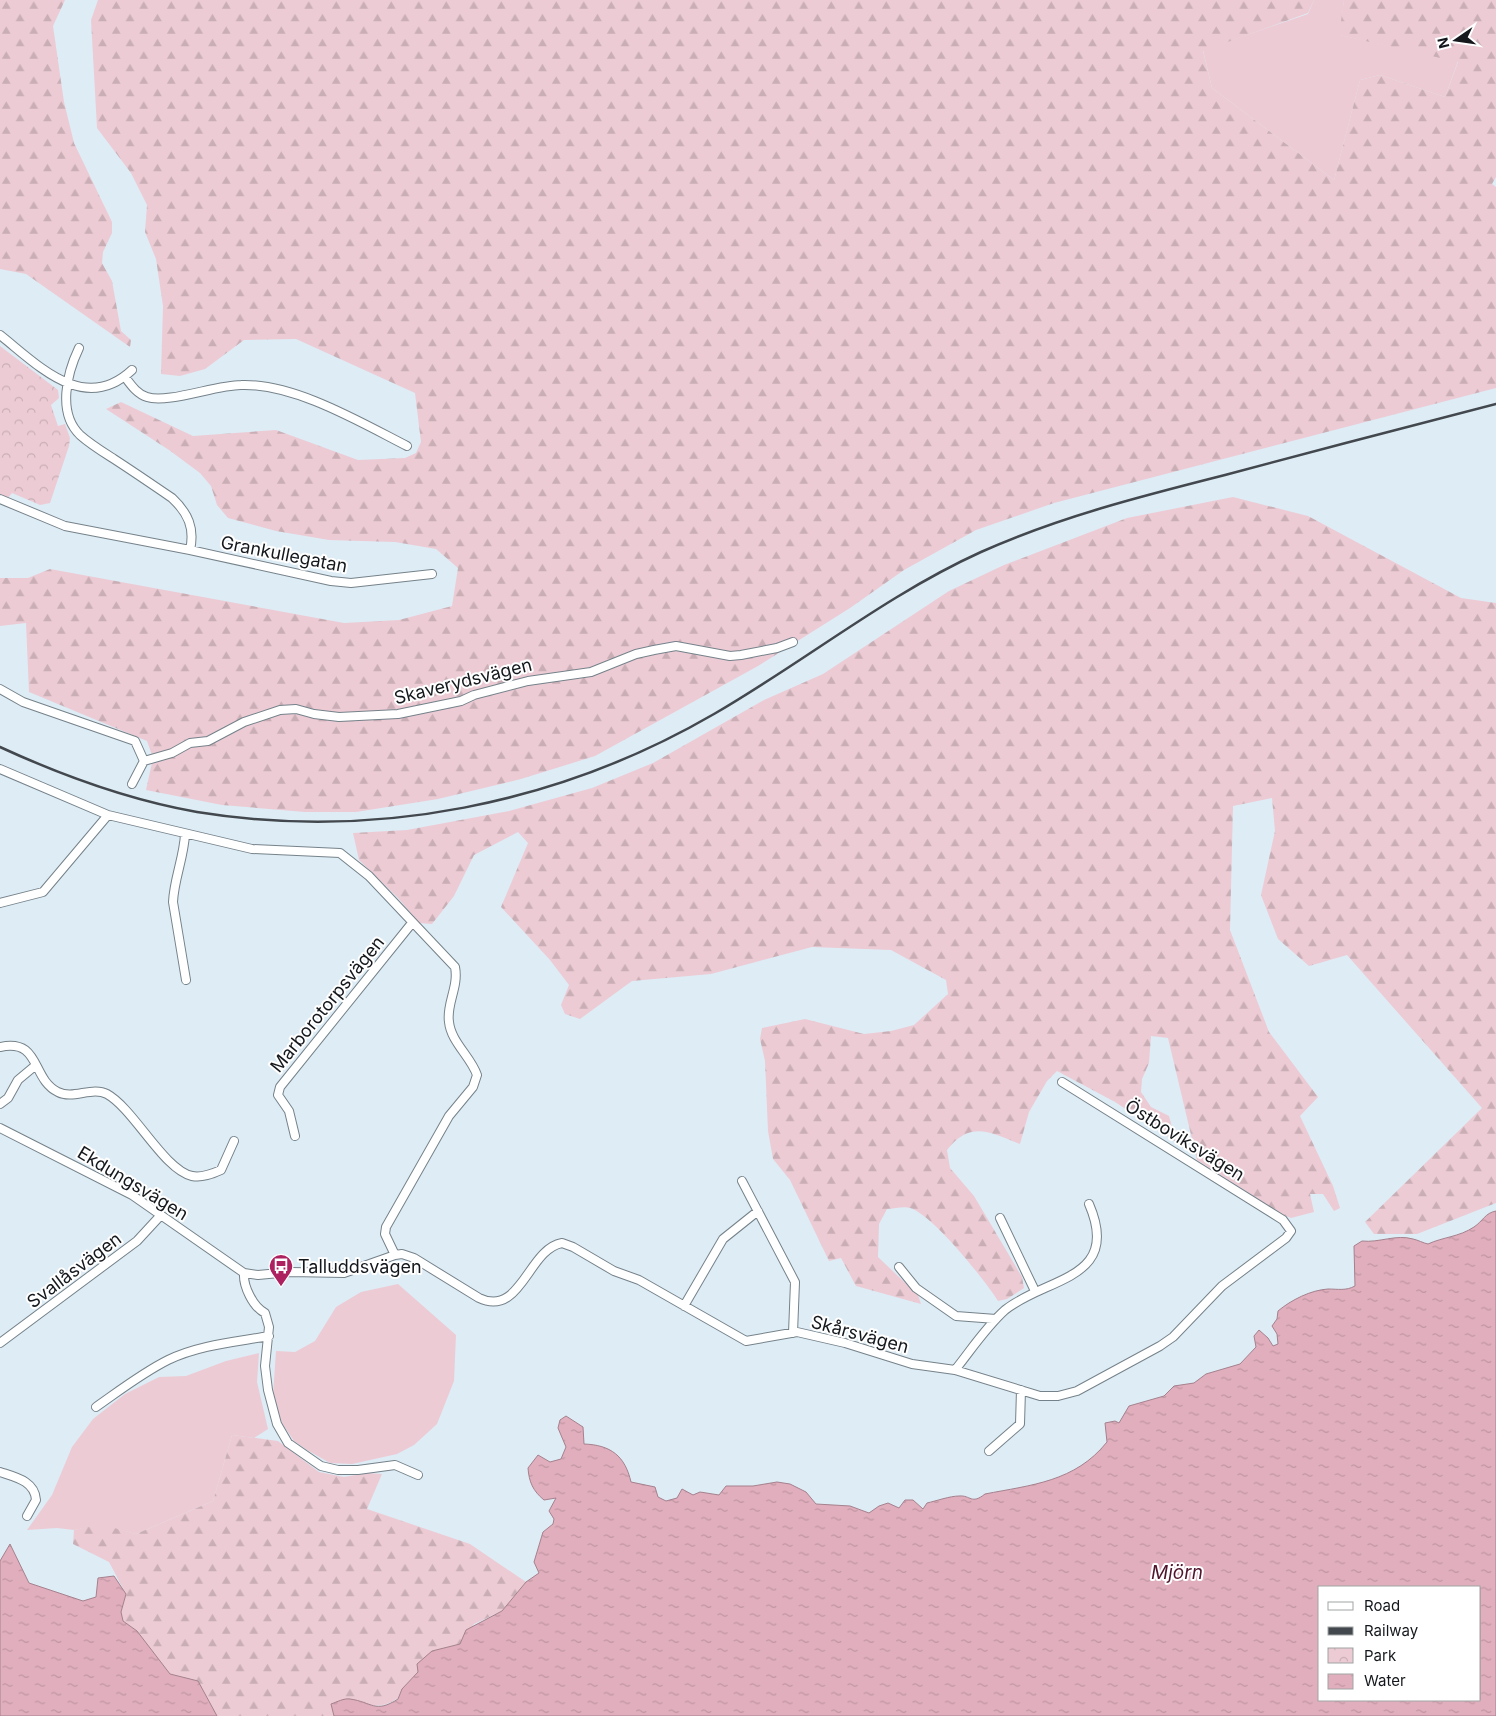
<svg xmlns="http://www.w3.org/2000/svg" width="1496" height="1716" viewBox="0 0 1496 1716" font-family="Inter,sans-serif">
<style>
.grass{fill:#eccbd4}
.forest{fill:url(#forest-firs)}
.park{fill:url(#park-crowns)}
.water{fill:url(#water-ripples);stroke:#a4818d;fill-rule:evenodd}
.lines{fill:none;stroke-linecap:round;stroke-linejoin:round}
.street-casing{stroke:#75828a;stroke-width:10}
.street{stroke:#fff;stroke-width:8}
.rail{stroke:#42484d;stroke-width:2.5}
.labels{text-anchor:middle;dominant-baseline:central;stroke-width:4;stroke-linejoin:round;paint-order:stroke}
.street-label{font-size:18px;fill:#14181c;stroke:#fff}
.poi-label{font-size:18px;fill:#14181c;stroke:#fff;text-anchor:start}
.water-label{font-size:19px;font-style:italic;fill:#50142d;stroke:#fff}
</style>
<defs>
<pattern id="forest-firs" width="22" height="20" patternUnits="userSpaceOnUse" patternTransform="scale(1.25)"><rect width="22" height="20" fill="#eccbd4"/><path d="M5 1l3.5 6h-7zM16 11l3.5 6h-7z" fill="#caaeb5"/></pattern>
<pattern id="park-crowns" width="20" height="18" patternUnits="userSpaceOnUse" patternTransform="scale(1.25)"><rect width="20" height="18" fill="#eccbd4"/><path d="M2 6a3 3 0 1 1 6 0M12 15a3 3 0 1 1 6 0" fill="none" stroke="#caaeb5"/></pattern>
<pattern id="water-ripples" width="26" height="14" patternUnits="userSpaceOnUse" patternTransform="scale(1.25)"><rect width="26" height="14" fill="#e1aebd"/><path d="M2 4q2-2 4 0t4 0M15 11q2-2 4 0t4 0" fill="none" stroke="#c095a2"/></pattern>
</defs>
<rect width="100%" height="100%" fill="#deecf5"/>
<path class="grass" d="M1314 0H1344L1340 35 1458 61 1445 97 1380 75 1360 80 1334 180 1212 88 1203 50 1308 14Z
M398 1284 456 1335 454 1381 437 1424 414 1445 397 1454 352 1464 330 1463 307 1450 294 1441 282 1423 273 1395 276 1351 295 1352 315 1341 336 1307 361 1292Z
M259 1353 257 1382 268 1429 254 1438 232 1435 213 1501 136 1534 100 1525 74 1530 57 1528 27 1530 52 1495 72 1447 93 1419 125 1394 159 1377 186 1376 226 1361Z"/>
<path class="forest" d="M0 0H65L53 26 64 102 74 143 112 222V233L103 252 102 263 112 281 121 331 131 340 130 347 26 274 0 269Z
M98 0H1314L1308 13 1203 51 1212 88 1334 180 1360 80 1380 75 1445 97 1458 62 1339 35 1344 0H1496V177L1492 184 1496 187V388L1054 503 976 530 904 570 850 608 758 666 595 756 521 779 438 799 356 812H305L222 805 146 790 153 758 147 741 29 692 26 623 0 626V578H28L50 569 344 623 399 620 452 606 458 568 436 549 395 542 329 540 276 531 228 518 217 505 211 486 200 473 169 450 106 409 121 402 193 436 276 430 358 460 405 458 416 453 421 442 415 393 296 339 244 340 205 369 180 376 161 374 163 306 156 259 145 232 147 205 131 173 97 128 91 20Z
M1233 497 1308 516 1461 598 1496 603V1203L1417 1234H1374L1365 1222 1482 1108 1347 955 1309 966 1278 939 1261 895 1275 831 1272 798 1233 806 1230 930 1269 1032 1318 1097 1300 1116 1333 1186 1340 1208 1334 1211 1323 1194H1310L1314 1212 1291 1218 1283 1215 1197 1160 1168 1038 1151 1036 1149 1063 1142 1079 1141 1092 1151 1107 1169 1116 1176 1142 1115 1102 1057 1071 1047 1081 1029 1112 1020 1144C990 1132 970 1120 947 1150L950 1168 974 1196 1022 1277 1024 1288 1007 1299 998 1301C985 1280 932 1214 910 1208 904 1206 894 1209 887 1209L879 1224 878 1257 918 1295 921 1304 856 1286 841 1258 829 1261 790 1180 773 1159 768 1131 765 1061 760 1039 762 1028 805 1019 864 1034 891 1031 914 1025 948 994 946 980 891 950 812 947 711 974 632 981 580 1019 565 1014 561 1005 569 985 550 960 501 907 528 843 518 832 474 855 454 896 432 924 419 923 398 898 359 860 353 833 407 830 509 811 592 788 653 763 764 700 823 674 949 591 1004 565 1127 518Z
M232 1435 278 1441 319 1472 344 1477 368 1473 382 1474 367 1509 470 1544 526 1582 502 1611 474 1624 460 1644 432 1651 418 1672 402 1689 398 1698C383 1708 374 1707 358 1701L333 1711 334 1716H217L198 1681 170 1674 137 1631 123 1621 121 1612 126 1594 109 1562 73 1544 74 1530 100 1524 136 1534 213 1501Z"/>
<path class="park" d="M0 346 58 390 59 398 51 405 58 426 65 424 70 438 69 446 50 503 40 505 12 493 8 498 0 494Z"/>
<path class="water" d="M1496 1211V1716H334L331 1704C337 1702 344 1698 350 1699 372 1702 375 1714 398 1699L402 1689 418 1672 417 1664 432 1651 460 1644 466 1630 502 1611 526 1582 539 1573 534 1562 543 1532 553 1524 554 1519 549 1511 556 1498 544 1500C533 1491 529 1482 528 1468L538 1455 550 1462 561 1459 566 1447 558 1428 560 1420 566 1416 583 1427 584 1444C611 1445 625 1456 631 1482L655 1487 658 1497 666 1501 677 1498 682 1489 693 1495 700 1492 719 1495 726 1486H753L777 1482 790 1484 806 1492 816 1504 850 1506 869 1513 879 1506 888 1503 899 1508 905 1500H913L923 1509 927 1503C936 1501 950 1496 959 1496 971 1495 971 1505 985 1494 1031 1485 1075 1482 1107 1442L1105 1423 1115 1421 1119 1423 1129 1406 1164 1396 1174 1386 1194 1383 1206 1374 1240 1364 1256 1347 1254 1336 1259 1330 1268 1338 1273 1346 1278 1344 1277 1334 1272 1326 1277 1319 1278 1311C1291 1300 1311 1290 1328 1289 1338 1289 1346 1291 1355 1286L1354 1246 1362 1241C1379 1243 1396 1234 1413 1239 1418 1240 1423 1243 1428 1244 1443 1237 1459 1237 1474 1227 1483 1221 1485 1213 1496 1211ZM1480 1587V1700H1320V1587Z
M10 1544 29 1583 83 1601 96 1597 98 1578 114 1576 126 1594 121 1612 123 1621 137 1631 170 1674 198 1681 217 1716H0V1561Z"/>
<g class="lines">
<g class="street-casing">
<path id="street" d="M0 335C38 365 84 415 132 370
M79 348C67 373 57 413 80 435 90 444 103 452 114 459 134 472 153 485 172 498 188 513 195 528 190 550
M125 377C131 385 137 394 147 397 167 404 216 385 241 385 294 383 360 422 407 446
M0 499 65 526 190 550 331 581 351 583 432 574
M0 689 23 702 135 741 144 761 132 784
M144 761 172 753 190 743 208 741 244 722 280 710 296 709 314 714 339 717 398 714 461 701 474 695 528 681 591 672 636 654 654 650 676 646 730 656 741 655 777 648 793 642
M0 769 108 815
M185 834C184 857 174 879 173 902L186 980
M0 903 43 892 108 815 252 849 340 853 369 876 455 967C459 987 446 1004 449 1022 451 1042 471 1057 477 1075L473 1087 449 1116 386 1227 385 1234 395 1255
M0 1047C41 1038 31 1079 58 1092 73 1100 92 1086 107 1094 134 1109 164 1170 192 1176 202 1178 212 1174 221 1170L234 1141
M0 1104 8 1098 18 1080 36 1065
M0 1128 132 1195 244 1273 258 1275 290 1272 344 1273 395 1255 402 1254 414 1258 479 1298C521 1318 528 1249 562 1243L573 1247 614 1271 639 1280 746 1341 797 1332 845 1343 912 1364 955 1370 1040 1396H1058L1077 1391 1160 1346 1173 1337 1222 1286 1286 1238 1291 1231 1283 1220 1062 1082
M295 1136 289 1111 278 1095 280 1087 412 923
M742 1181 795 1282 793 1333
M1000 1218 1035 1291
M899 1267 916 1288 956 1316 996 1319
M244 1273C243 1286 253 1307 265 1313L269 1327 265 1366 268 1390 277 1424 288 1443 321 1466 338 1470H358L395 1465 418 1475
M684 1306 723 1239 758 1211
M0 1343 137 1241 161 1215
M955 1370C971 1350 986 1327 1005 1310 1046 1277 1122 1280 1089 1204
M96 1407C119 1391 142 1373 168 1360 199 1345 235 1342 269 1336
M989 1451 1020 1424 1021 1390
M0 1472C15 1477 35 1481 36 1500L27 1516"/>
</g>
<use href="#street" class="street"/>
<path class="rail" d="M0 747C63 776 129 800 197 812 375 841 559 804 714 714 804 662 886 595 981 552 1059 517 1142 496 1225 475 1315 451 1406 427 1496 404"/>
</g>
<defs>
<g id="bus-pin" transform="scale(1.25)"><path d="M0 17L-7.5 6A9.5 9.5 0 1 1 7.5 6Z" fill="#ad2161" stroke="#fff"/><path d="M-5-6H5V4H4V6H2V4H-2V6H-4V4H-5ZM-3.5-4V0h7V-4ZM-3.5 1.2v1.5H-2V1.2ZM2 1.2v1.5H3.5V1.2Z" fill="#fff"/></g>
</defs>
<g fill-rule="evenodd">
<use href="#bus-pin" x="281" y="1266"/>
</g>
<g class="labels">
<g class="street-label">
<text transform="translate(284 554) rotate(11)">Grankullegatan</text>
<text transform="translate(463 681) rotate(-14)">Skaverydsvägen</text>
<text transform="translate(327 1004) rotate(-51)">Marborotorpsvägen</text>
<text transform="translate(1185 1140) rotate(32)">Östboviksvägen</text>
<text transform="translate(133 1183) rotate(31)">Ekdungsvägen</text>
<text transform="translate(74 1270) rotate(-37)">Svallåsvägen</text>
<text transform="translate(860 1334) rotate(15)">Skårsvägen</text>
</g>
<g class="poi-label">
<text x="298" y="1266">Talluddsvägen</text>
</g>
<g class="water-label">
<text x="1177" y="1572">Mjörn</text>
</g>
</g>
<rect x="1318" y="1586" width="162" height="115" fill="#ffffff" stroke="#a1a3a4"/>
<rect x="1328" y="1602" width="25" height="8" fill="#ffffff" stroke="#a1a3a4"/>
<text x="1364" y="1611" font-size="15" fill="#14181c">Road</text>
<rect x="1328" y="1627" width="25" height="8" fill="#42484d" stroke="#a1a3a4"/>
<text x="1364" y="1636" font-size="15" fill="#14181c">Railway</text>
<rect x="1328" y="1648" width="25" height="15" fill="url(#park-crowns)" stroke="#a1a3a4"/>
<text x="1364" y="1661" font-size="15" fill="#14181c">Park</text>
<rect x="1328" y="1674" width="25" height="15" fill="url(#water-ripples)" stroke="#a1a3a4"/>
<text x="1364" y="1686" font-size="15" fill="#14181c">Water</text>
<g transform="translate(1456 40) rotate(257)" stroke="#ffffff" stroke-width="4" paint-order="stroke">
<path d="M0-4L9 19L0 12L-9 19Z" fill="#14181c"/>
<text y="-8" font-size="14" font-weight="bold" text-anchor="middle" fill="#14181c">N</text>
</g>
</svg>
